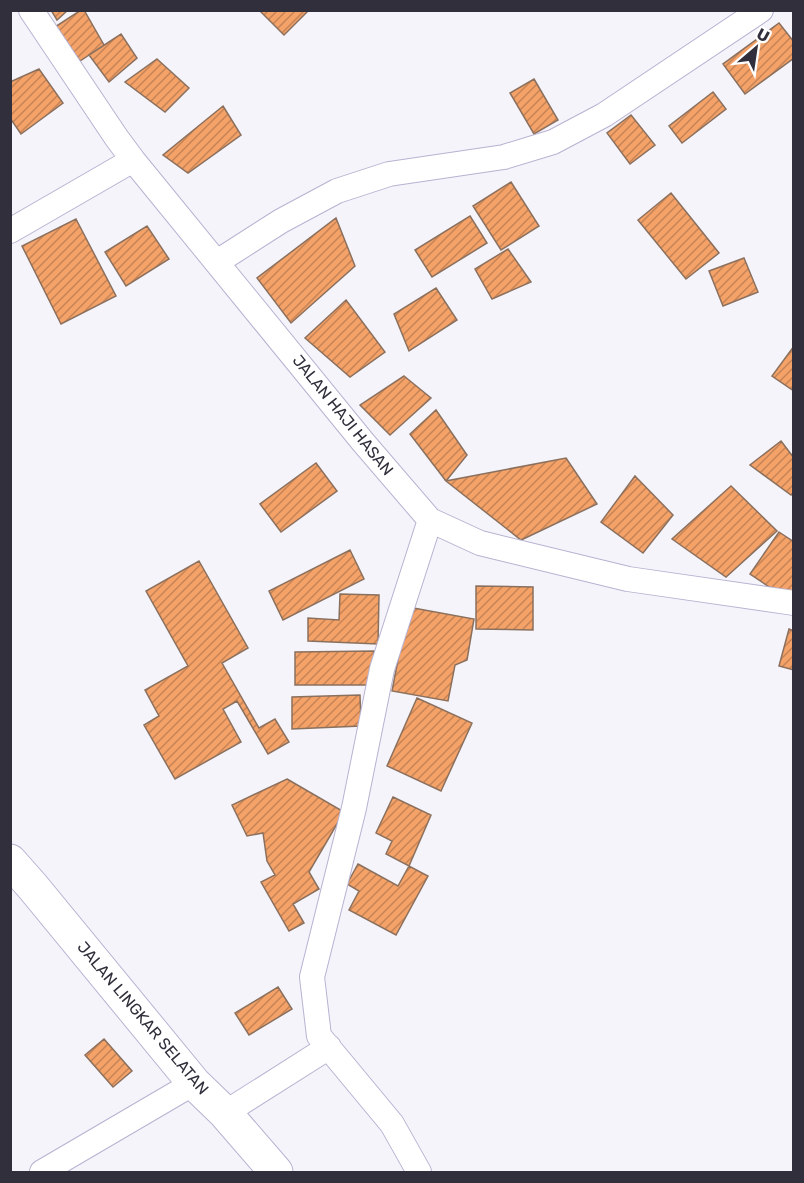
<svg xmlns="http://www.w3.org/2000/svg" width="804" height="1183" viewBox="0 0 804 1183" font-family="Rubik,sans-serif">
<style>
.building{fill:url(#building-hatch);stroke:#8b705e;stroke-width:1.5}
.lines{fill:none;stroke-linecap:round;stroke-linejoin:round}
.street-casing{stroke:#b8b2d1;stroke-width:26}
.secondary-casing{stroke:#b8b2d1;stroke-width:35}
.street{stroke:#fff;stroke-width:24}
.secondary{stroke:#fff;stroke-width:33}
.labels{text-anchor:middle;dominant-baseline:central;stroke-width:4.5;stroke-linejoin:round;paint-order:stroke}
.street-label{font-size:16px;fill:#312f3b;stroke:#fff}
</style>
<defs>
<pattern id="building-hatch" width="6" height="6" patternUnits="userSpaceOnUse" patternTransform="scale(1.5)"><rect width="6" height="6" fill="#f4a267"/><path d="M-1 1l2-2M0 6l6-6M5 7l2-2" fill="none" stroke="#c68456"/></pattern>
</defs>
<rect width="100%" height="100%" fill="#f5f4fb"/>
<path class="building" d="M51 10H68L57 20Z
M81 10H84L104 45 80 61 55 27Z
M259 10H309L284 35Z
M779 23 794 42V58L745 94 723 64Z
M121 34 137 58 109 82 89 55Z
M157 59 189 88 165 112 125 82Z
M39 69 63 103 21 134 10 118V82Z
M534 79 558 120 534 134 510 93Z
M713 92 726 109 682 143 669 126Z
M223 106 241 135 188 173 163 155Z
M631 115 655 145 630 164 607 133Z
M511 182 539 226 501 250 473 206Z
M671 193 719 253 686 279 638 220Z
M470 216 487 243 432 277 415 250Z
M336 218 355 266 291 323 257 278Z
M76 219 116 296 61 324 22 246Z
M147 226 169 259 126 286 105 252Z
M508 249 531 282 492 299 475 269Z
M744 258 758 292 723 306 709 271Z
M436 288 457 320 409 351 394 314Z
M346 300 385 352 350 377 305 338Z
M794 346V391L772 376Z
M404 376 431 398 390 435 360 405Z
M436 410 467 455 446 481 410 434Z
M781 441 794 458V492L791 495 750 465Z
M566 458 597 504 521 540 446 481Z
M316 463 337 491 281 532 260 504Z
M635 476 673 515 643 553 601 522Z
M731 486 777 531 726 577 672 539Z
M779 532 794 542V596L790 601 750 574Z
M350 550 364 579 283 620 269 591Z
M199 561 248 648 222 663 259 728 275 719 289 742 268 754 237 701 223 709 241 742 175 779 144 725 159 716 145 690 188 666 146 591Z
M476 586 533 587V630L476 629Z
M340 594 379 595 378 644 308 641V618L339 620Z
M408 607 474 619 467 660 455 665 448 701 392 691Z
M789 629 794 631V670L779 666Z
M374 651 375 685H295V652Z
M360 695 361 726 292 729V697Z
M417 698 472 723 441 791 387 766Z
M287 779 344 812 309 872 319 889 293 904 304 923 289 931 261 882 275 875 267 861 263 833 247 836 232 805Z
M393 797 431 815 409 866 386 854 392 841 376 833Z
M358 864 398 886 409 866 428 876 396 935 349 910 359 891 347 884Z
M278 987 292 1009 249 1035 235 1013Z
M104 1039 132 1071 113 1087 85 1055Z"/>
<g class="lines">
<g class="street-casing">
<path id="street" d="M31 10 116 137 133 160 363 442 430 520 480 543 628 579 794 603
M10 231 133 160
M217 262 281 221 337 191 389 174 504 157 553 142 604 115 761 10
M225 1113 329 1047
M42 1172 194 1083
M419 1172 392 1124 319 1036 312 977 354 808 382 669 430 520"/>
</g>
<g class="secondary-casing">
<path id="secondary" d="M10 861 33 887 194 1083 225 1113 276 1172"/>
</g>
<use href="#street" class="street"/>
<use href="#secondary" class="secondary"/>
</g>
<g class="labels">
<g class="street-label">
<text transform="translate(343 415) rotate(51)">JALAN HAJI HASAN</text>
<text transform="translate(143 1018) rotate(50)">JALAN LINGKAR SELATAN</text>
</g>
</g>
<rect width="804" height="1183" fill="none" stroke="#312f3b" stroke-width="24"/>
<g transform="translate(756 48) rotate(29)" stroke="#ffffff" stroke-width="4.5" paint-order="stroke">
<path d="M0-4.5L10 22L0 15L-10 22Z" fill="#312f3b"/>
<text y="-9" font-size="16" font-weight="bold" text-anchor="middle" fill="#312f3b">U</text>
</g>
</svg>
